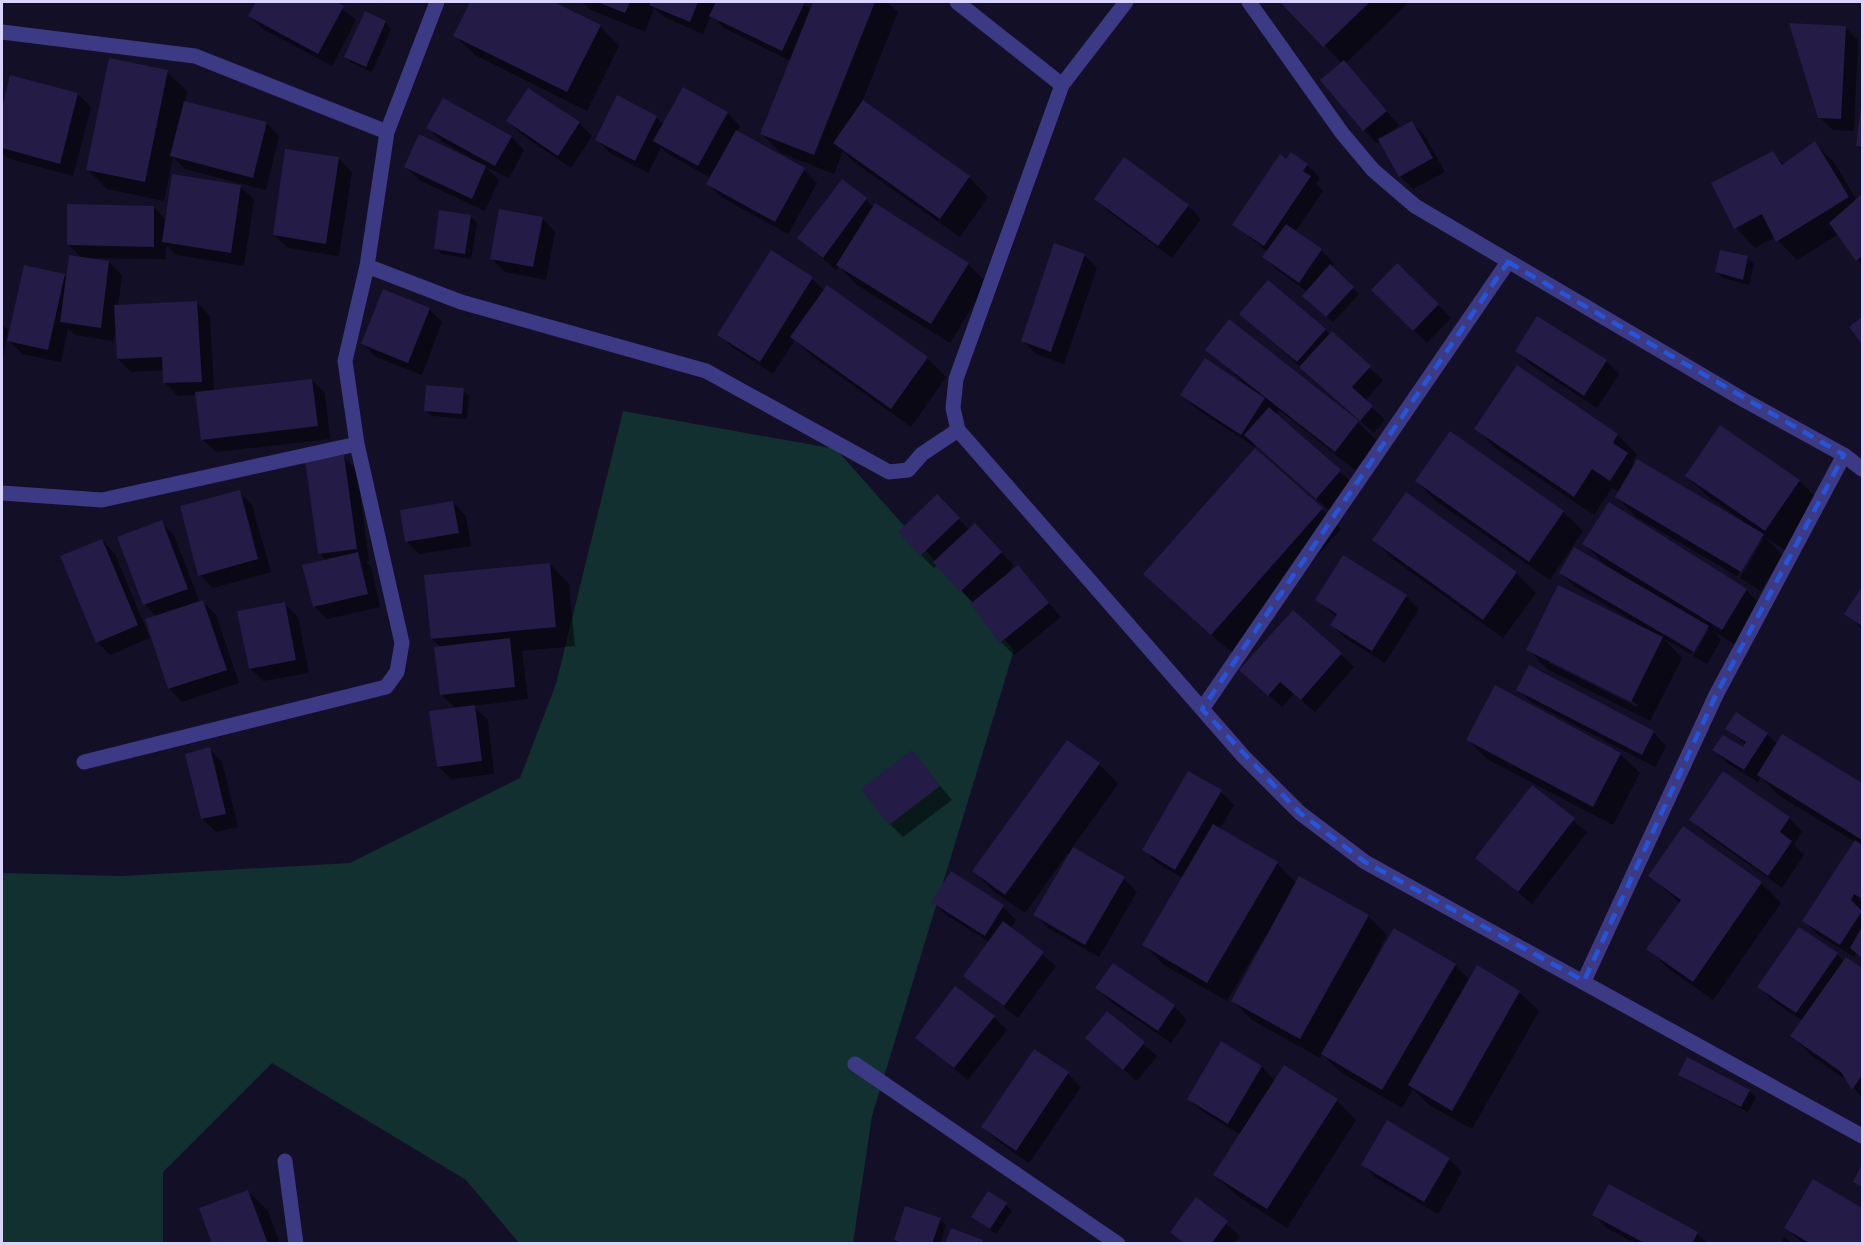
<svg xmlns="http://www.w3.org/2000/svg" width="1864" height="1245" viewBox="0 0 1864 1245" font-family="Signika,sans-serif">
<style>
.green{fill:#12302f}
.shadow{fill:#0007;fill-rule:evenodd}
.building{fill:#241b47}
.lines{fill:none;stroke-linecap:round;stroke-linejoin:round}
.minor{stroke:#3d3a85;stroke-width:15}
.marked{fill:none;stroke:#2655da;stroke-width:4.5;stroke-dasharray:12 8;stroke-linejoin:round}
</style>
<rect width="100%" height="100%" fill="#130f26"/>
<path class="green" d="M623 411 836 449 1014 650 872 1116 853 1243H519L466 1180 272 1063 163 1172V1243L2 1244V873L122 876 350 863 520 778 556 684Z"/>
<path class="shadow" d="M258 2H333L356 20 332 66 263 29 250 16Z
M472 2H550L600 26 619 46 587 111 475 55 455 36Z
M582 2H801L811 10 815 2H887L898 12 862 102 969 177 988 197 960 237 854 162 843 151 834 174 781 153 762 134 791 61 724 28 711 15 703 34 664 17 654 8 645 32 589 9Z
M1282 2H1409L1345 64 1399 125 1388 134 1412 123 1425 136 1445 172 1413 189 1400 176 1380 141 1377 143 1364 130 1322 80 1343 64Z
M385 22 391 29 372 72 352 63 346 57Z
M1845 27 1858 40 1854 131 1833 130 1819 117Z
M167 72 187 91 185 103 266 123 279 136 266 190 185 169 173 157 164 201 107 189 87 169Z
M11 77 78 94 91 107 73 176 7 158 2 153V115Z
M1862 108V151L1857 146Z
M727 113 740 126 737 132 804 170 817 183 788 234 721 197 708 184 711 178 668 154 661 148 648 173 610 153 597 140 656 117 664 125Z
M508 121 579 123 592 136 571 168 521 134Z
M428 128 511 137 524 150 509 178 484 166 499 180 485 211 419 180 406 167 469 159 470 157 441 141Z
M1814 143 1834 162 1857 201 1862 196V265L1839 234 1797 260 1775 237 1755 248 1736 228 1713 184 1772 153 1785 165Z
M338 158 352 172 339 256 288 248 274 235Z
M1287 161 1307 165 1320 178 1316 184 1323 191 1295 232 1321 250 1334 264 1331 268 1359 294 1333 322 1310 302 1308 292 1277 270 1264 257 1268 252 1234 225Z
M842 181 874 207 968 264 987 283 950 343 857 285 839 266 836 270 799 238Z
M241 187 254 200 244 266 176 255 166 245V259L91 258V260L109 262 122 275 118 307 197 303 210 316 214 391 312 380 325 393 330 439 216 452 202 439 197 395 178 396 165 383 164 370 131 372 118 359 116 330 113 341 75 335 68 328 61 362 22 354 9 340 64 275 67 279 83 259 68 244 154 207 166 220Z
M1096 199 1188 206 1201 219 1172 258 1109 212Z
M471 217 477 223 471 259 442 254 436 248Z
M542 218 555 232 546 280 505 272 492 259Z
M771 252 812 279 825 291 927 358 946 377 911 427 812 356 795 340 773 374 732 347 719 334Z
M1084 255 1097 268 1064 364 1036 354 1022 340Z
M1747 258 1754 264 1749 285 1723 278 1717 272Z
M1397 265 1451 318 1427 343 1373 290Z
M429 309 442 322 422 375 376 357 363 344Z
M1230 322 1359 423 1378 442 1355 470 1279 410 1276 415 1353 484 1330 511 1256 445 1255 447 1195 408 1182 395 1241 380 1207 350Z
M2 324 8 330 2 364Z
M1255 326 1325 330 1383 380 1365 401 1385 420 1374 433Z
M1517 351 1606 361 1619 374 1597 408 1530 364Z
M1517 367 1618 435 1637 455 1633 461 1636 464 1742 523 1743 521 1706 495 1687 476 1799 481 1819 500 1785 550 1766 538 1782 555 1761 591 1740 578 1763 539H1759L1737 576 1636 517 1617 497 1619 492 1612 488 1594 515 1495 448 1476 428Z
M463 390 469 396 467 419 432 416 425 410Z
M1450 433 1563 512 1583 531 1550 580 1436 501 1417 481Z
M344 457 357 470 369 561 366 562 371 567 380 607 327 619 314 606 327 561 319 553Z
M239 492 252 505 271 572 213 588 200 575Z
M1406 494 1516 573 1536 593 1503 638 1393 559 1374 540Z
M453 503 466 516 471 546 419 554 406 541Z
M1609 504 1746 590 1766 610 1742 649 1715 632 1721 640 1707 664 1693 656 1709 629H1705L1691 654 1664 639 1682 658 1650 721 1547 669 1528 649 1635 625 1636 623 1574 586 1561 573 1607 567 1584 544ZM1549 660 1638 704 1637 707 1549 663Z
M950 509 969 530 988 538 1014 566 1009 571 1011 573 1018 567 1061 617 1014 655 1001 642 974 603 937 565 934 568 921 555Z
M1322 509 1341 529 1232 653 1145 574Z
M161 522 174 535 200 603 203 602 216 615 239 683 182 702 169 688 152 637 110 655 97 642 102 540 115 554 150 638 152 637 157 617 145 605 119 537Z
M550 564 569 584 575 646 522 651 528 699 473 706 488 720 494 774 451 779 438 766 456 709 441 694 442 648 432 639Z
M1862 589V629L1846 613Z
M1406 596 1419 609 1385 663 1345 638 1332 625 1337 617 1317 600Z
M285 604 298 617 309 673 263 681 250 668Z
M1341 654 1354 667 1315 712 1294 694 1282 707 1255 683Z
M1518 689 1653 732 1666 746 1655 767 1531 702Z
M1727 728 1767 734 1777 744 1783 736 1862 784V959L1857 953 1854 957 1817 934 1804 921 1855 842 1778 795 1761 777 1758 782 1727 763 1714 750 1743 749 1746 745Z
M1468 740 1620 754 1640 773 1613 825 1487 759Z
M209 749 222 762 238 827 216 832 203 819Z
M912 752 952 800 903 837 890 824Z
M1099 764 1118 784 1072 848 1124 879 1137 892 1099 957 1048 928 1035 914 1070 854 1068 853 1025 913 993 891 974 871Z
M1724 773 1789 818 1802 831 1794 845 1804 855 1782 888 1704 833 1691 820Z
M1533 787 1587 832 1532 904 1477 858Z
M1221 792 1234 805 1219 830 1277 863 1297 884 1368 916 1387 935 1373 962 1455 965 1470 980 1519 992 1539 1011 1472 1129 1429 1105 1413 1089 1402 1108 1342 1073 1322 1054 1320 1058 1252 1020 1233 1001 1268 936 1266 935 1227 1001 1164 965 1144 945 1183 878 1157 863 1144 850Z
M1683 828 1761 883 1781 903 1713 1000 1668 968 1648 948 1680 903 1650 876Z
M951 873 1003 907 1016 920 1011 929 1056 966 1018 1018 965 976 989 942 946 915 933 902Z
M1837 954 1844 962 1847 959 1862 970V1098L1849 1082 1812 1056 1792 1036 1803 1021 1772 1000 1759 987Z
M1097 988 1174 1006 1187 1020 1171 1043 1110 1001Z
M1107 1013 1157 1056 1137 1081 1087 1038Z
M994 1017 1007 1030 968 1080 917 1038Z
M1222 1043 1262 1067 1275 1081 1337 1101 1356 1120 1287 1228 1235 1194 1215 1175 1241 1135 1202 1111 1188 1098Z
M1034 1051 1068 1074 1081 1087 1029 1163 996 1140 983 1127Z
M1680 1074 1749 1091 1756 1097 1748 1112 1686 1080Z
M1449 1159 1462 1172 1438 1214 1376 1178 1363 1165Z
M1814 1181 1862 1210V1244H1804L1786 1228Z
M248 1191 268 1211 280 1244H214Z
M1196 1199 1240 1236 1234 1244H1184L1172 1231Z
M1006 1205 1012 1211 996 1234 973 1217Z
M1594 1214 1697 1233 1708 1244H1637L1607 1228Z
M940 1219 946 1225 940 1244H900L896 1239Z
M1784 1237 1794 1244H1780Z"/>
<path class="building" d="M256 2H336L344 6 318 54 248 16Z
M470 2H554L601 25 567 92 453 36Z
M597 2H630L625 13Z
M651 2H698L690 22 649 5Z
M716 2H805L782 51 709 16Z
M813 2H875L814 155 760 134Z
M1280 2H1370L1323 47Z
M365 11 386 21 366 67 344 57Z
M1789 23 1846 26 1841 119 1818 118Z
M109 58 168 70 145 182 86 170Z
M1344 60 1387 111 1363 131 1320 80Z
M10 75 78 93 60 164 2 148V109Z
M683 87 728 112 698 166 653 141Z
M528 88 580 122 558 156 506 121Z
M617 95 657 116 635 161 595 140Z
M443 98 512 136 495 166 426 128Z
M863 100 970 176 940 219 833 143Z
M184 101 267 122 253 178 170 156Z
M1861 107 1862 147 1856 146Z
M1412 121 1433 158 1399 177 1378 139Z
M736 130 805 168 775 222 706 184Z
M419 134 486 166 472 199 404 167Z
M1815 141 1849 197 1776 242 1762 214 1734 229 1711 183 1773 151 1782 165Z
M285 149 339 157 326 244 273 235Z
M1291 152 1308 164 1303 171 1311 176 1264 246 1232 225 1280 154 1286 159Z
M1124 157 1189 205 1158 246 1094 199Z
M172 174 241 185 231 253 162 242Z
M842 179 867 198 823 258 797 238Z
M1862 194V256L1856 261 1829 223Z
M875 203 969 263 931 324 836 265Z
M67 204 154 206V247L67 245Z
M499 209 543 217 533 267 490 259Z
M439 210 471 215 465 254 434 249Z
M1286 224 1322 249 1299 283 1262 257Z
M1054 243 1085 254 1051 352 1021 341Z
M771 250 813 277 760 362 717 335Z
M1720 250 1748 256 1743 280 1715 272Z
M69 255 109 261 101 328 60 322Z
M1397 263 1439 304 1413 331 1371 290Z
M1330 264 1354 287 1326 317 1302 296Z
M24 265 65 274 48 350 7 341Z
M1268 280 1326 329 1297 362 1239 314Z
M827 285 928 357 891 409 790 337Z
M383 289 430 308 408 363 361 344Z
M197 301 202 382 163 383 162 357 117 359 114 305Z
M1537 316 1607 360 1584 396 1515 351Z
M1862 317V344L1849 327Z
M1229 319 1359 421 1335 452 1205 350Z
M1332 331 1371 366 1352 387 1373 406 1360 421 1299 367Z
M1205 358 1265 398 1241 435 1180 395Z
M1517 365 1618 434 1613 443 1628 453 1610 481 1592 469 1574 497 1474 429Z
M312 379 318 426 201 440 195 392Z
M426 385 464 388 462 414 424 411Z
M1269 407 1341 470 1316 499 1244 435Z
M1720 425 1800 480 1765 531 1685 476Z
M1450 431 1564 511 1529 562 1415 481Z
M1255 448 1323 508 1211 635 1143 574Z
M344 455 357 549 318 554 305 460Z
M1637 459 1764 534 1741 572 1615 497Z
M240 490 258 559 198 576 180 506Z
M1406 492 1517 572 1483 620 1372 540Z
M937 494 960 518 920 556 898 532Z
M453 501 459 533 405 542 400 510Z
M1609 502 1747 589 1722 630 1582 544Z
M162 520 188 589 143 605 117 537Z
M975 523 1002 552 960 592 933 562Z
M102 539 138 625 96 643 60 556Z
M1574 547 1709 626 1694 652 1559 573Z
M358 552 368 594 313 607 302 565Z
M1343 555 1407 595 1372 651 1330 625 1337 614 1315 600Z
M550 563 556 627 431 639 424 575Z
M1018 565 1049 603 1000 643 970 604Z
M1558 585 1663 637 1631 702 1526 650Z
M1862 587V626L1844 614Z
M203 600 227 670 168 689 145 619Z
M285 602 296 660 249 669 237 611Z
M1293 610 1342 653 1301 700 1280 682 1268 696 1239 670Z
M510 638 515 687 440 695 434 647Z
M1529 665 1654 731 1642 755 1516 690Z
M1495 685 1621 753 1593 807 1466 740Z
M475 705 482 761 437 767 429 711Z
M1736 712 1768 733 1744 770 1712 750 1723 735 1743 747 1746 742 1725 729Z
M1782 734 1862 783V840L1757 775Z
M1067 740 1100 763 1005 895 972 871Z
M210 747 226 814 201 819 185 754Z
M912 750 940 786 889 825 861 789Z
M1188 771 1222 790 1175 870 1142 850Z
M1723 771 1790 817 1780 832 1792 841 1768 876 1689 820Z
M1532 785 1575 818 1518 892 1475 858Z
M1213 824 1278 862 1207 983 1142 945Z
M1683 826 1762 882 1693 982 1646 949 1681 900 1648 876Z
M1855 840 1862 845V899L1854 894 1851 900 1862 911 1840 945 1802 921Z
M1073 847 1125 877 1085 945 1033 915Z
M951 871 1004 905 985 936 931 902Z
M1299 876 1369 915 1300 1039 1231 1001Z
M1003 921 1044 952 1004 1006 963 976Z
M1799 927 1838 953 1796 1013 1757 987Z
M1862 927V958L1850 948Z
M1394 928 1456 964 1382 1090 1321 1054Z
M1846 957 1862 968V1075L1852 1090 1841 1072 1790 1036Z
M1113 963 1175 1005 1158 1031 1095 988Z
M1477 965 1520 991 1452 1111 1408 1085Z
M955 986 995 1016 954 1068 915 1038Z
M1107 1011 1145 1042 1123 1070 1085 1038Z
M1221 1041 1262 1066 1228 1124 1187 1099Z
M1034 1049 1069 1072 1016 1151 981 1127Z
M1687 1057 1750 1090 1741 1107 1678 1075Z
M1284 1065 1338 1099 1267 1209 1213 1175Z
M1387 1120 1450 1158 1424 1202 1361 1165Z
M1862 1164V1187L1853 1182Z
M1813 1179 1862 1208V1244H1811L1784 1228Z
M1609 1184 1698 1232 1692 1244H1646L1592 1215Z
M248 1190 268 1244H212L199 1208Z
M988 1191 1007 1203 990 1229 971 1217Z
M1196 1197 1228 1221 1211 1244H1185L1170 1232Z
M905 1206 941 1218 932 1244H906L894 1240Z
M951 1228 983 1240 981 1244H945Z"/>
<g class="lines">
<path class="minor" d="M957 2 1062 85
M1126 2 1062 85 956 379 953 408 958 430 1244 757 1300 813 1365 862 1862 1136
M1249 2 1342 133 1373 170 1415 206 1744 400 1844 455 1862 469
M2 32 195 56 387 132
M367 266 461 302 706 371 889 472 908 470 922 454 958 430
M2 493 102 500 357 444
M1202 709 1508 262
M84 762 386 687 397 672 402 643 357 444 345 361 367 266 387 132 437 2
M1584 981 1716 695 1844 455
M855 1064 1118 1244
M285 1161 296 1244"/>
</g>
<path class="marked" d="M1508 262 1844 455 1716 695 1584 981 1365 862 1300 813 1202 709Z"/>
<rect width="1864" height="1245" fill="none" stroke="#d9d4ff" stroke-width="6"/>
</svg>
